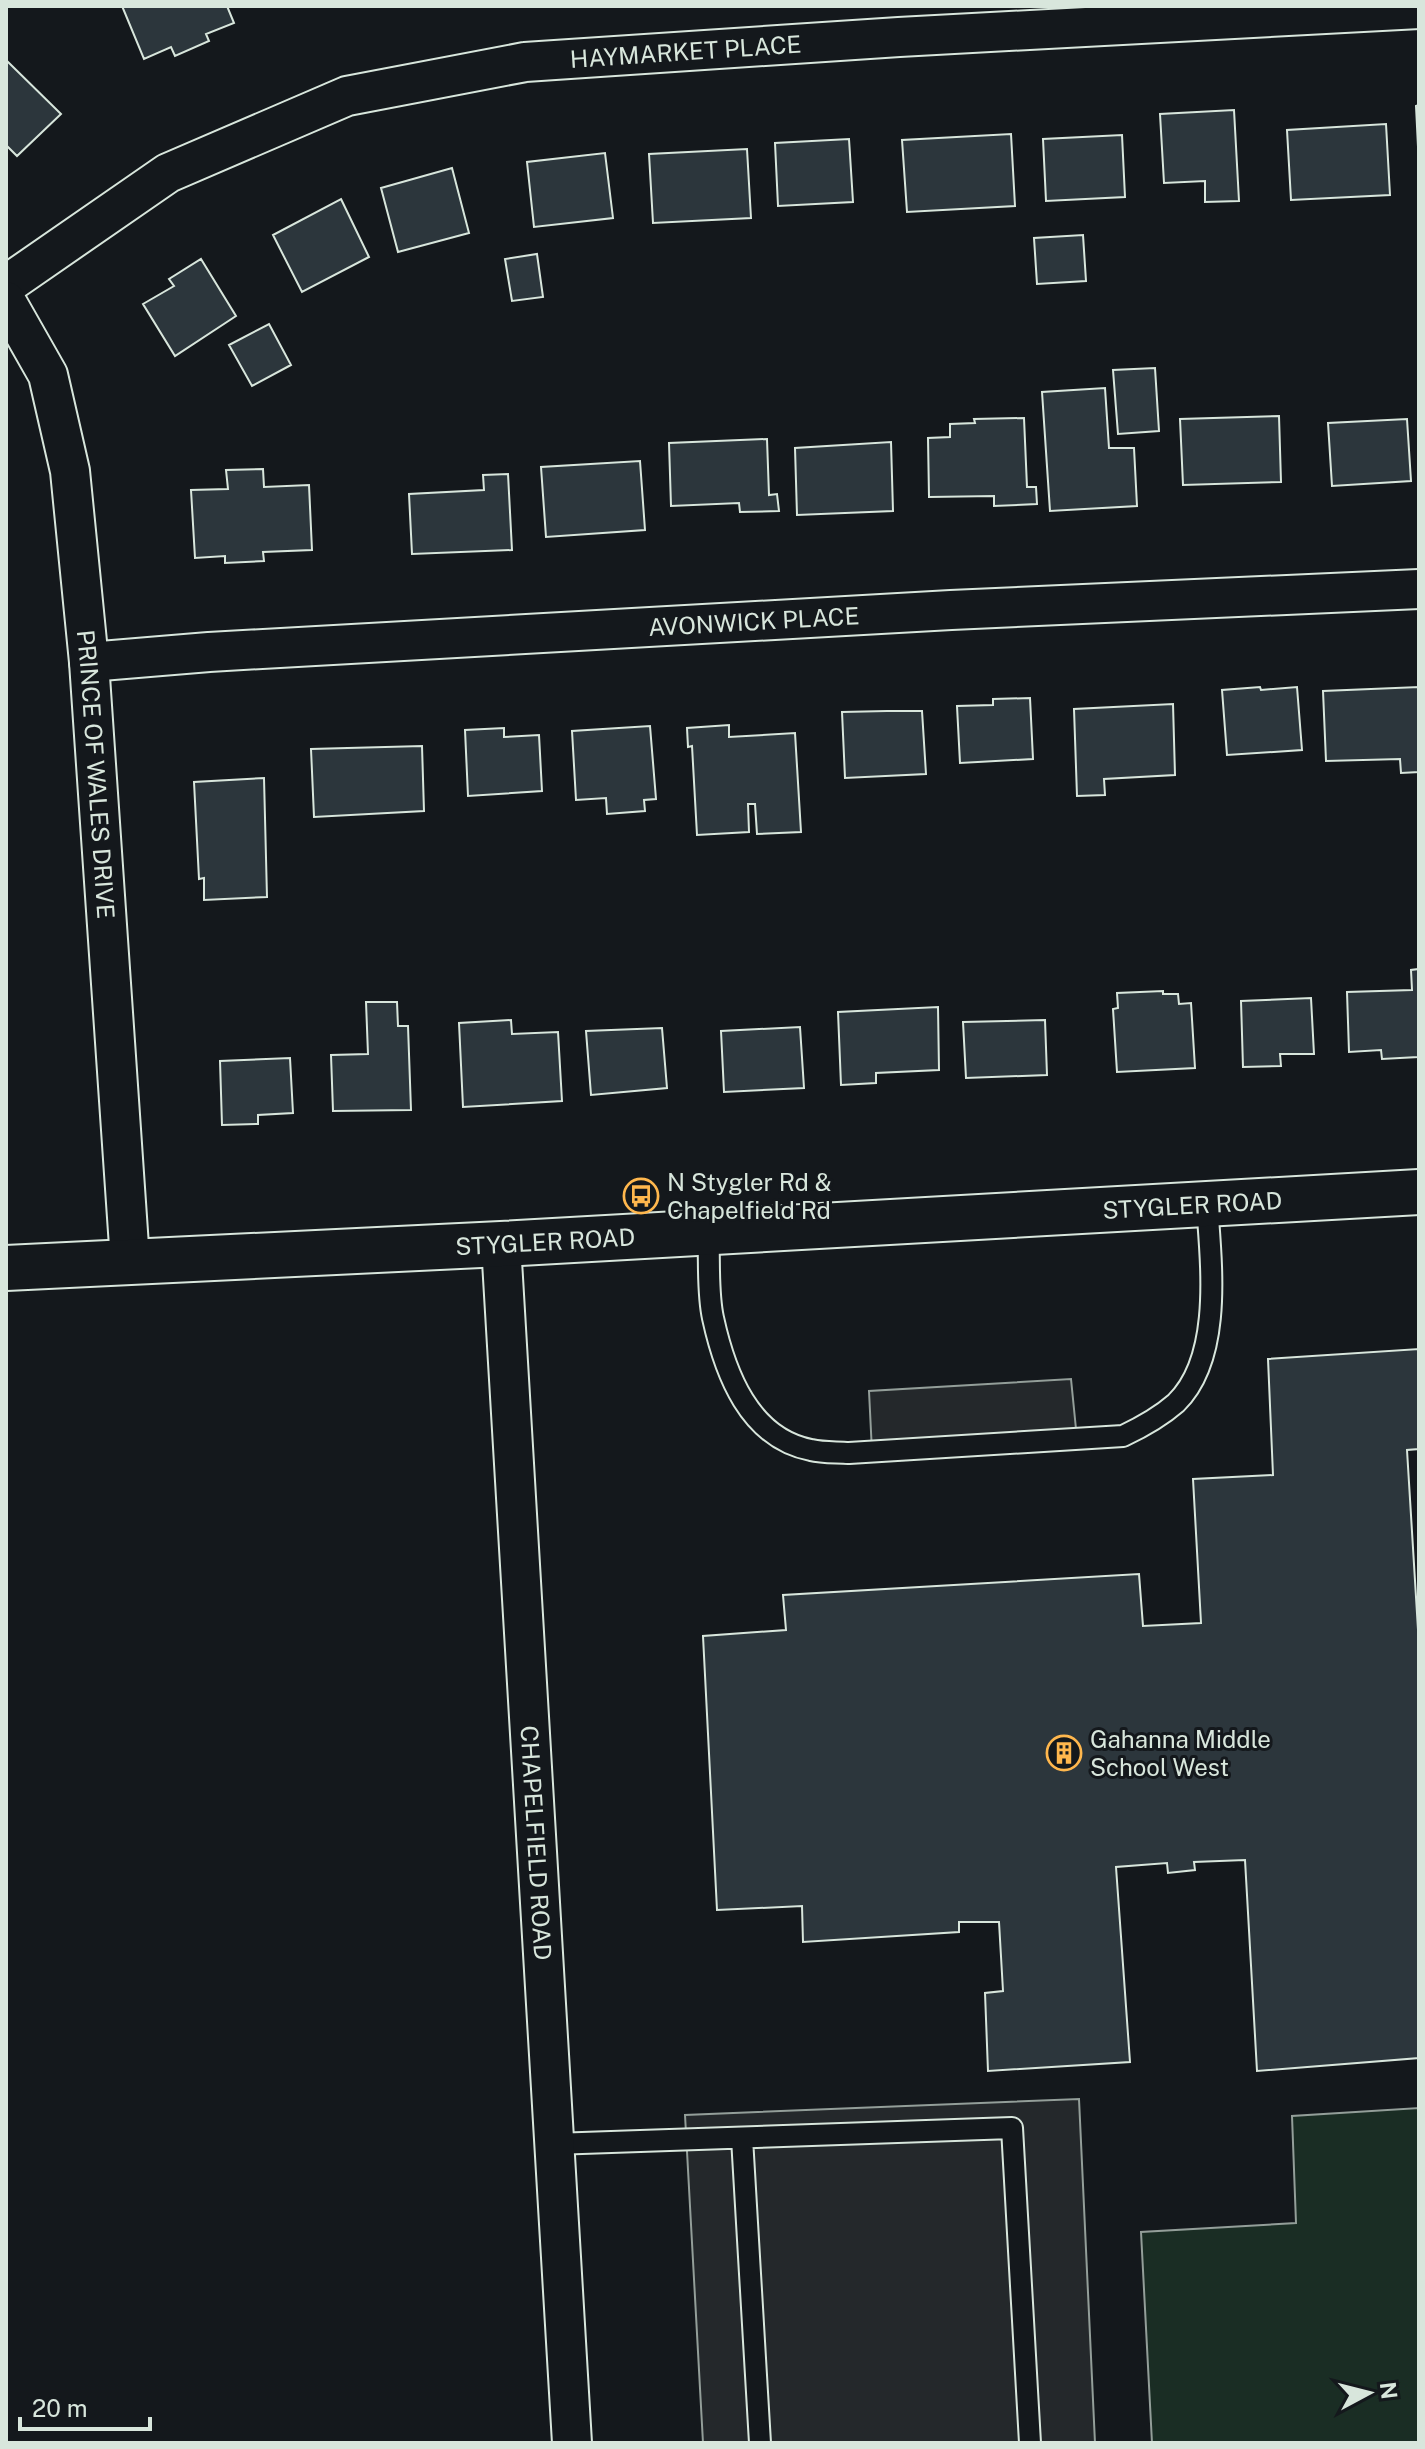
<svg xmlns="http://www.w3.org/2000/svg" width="1425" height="2449" viewBox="0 0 1425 2449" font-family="'Public Sans',sans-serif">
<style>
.green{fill:#1a2d24;stroke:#939e99;stroke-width:2}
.parking{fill:#24282b;stroke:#939e99;stroke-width:2}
.building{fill:#2c363c;stroke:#d8e6dc;stroke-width:2}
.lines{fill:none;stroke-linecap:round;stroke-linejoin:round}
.lane-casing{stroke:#d8e6dc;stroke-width:24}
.street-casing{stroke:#d8e6dc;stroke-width:42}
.secondary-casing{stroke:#d8e6dc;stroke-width:48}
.lane{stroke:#14181c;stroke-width:20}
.street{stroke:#14181c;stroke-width:38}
.secondary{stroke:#14181c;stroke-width:44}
.labels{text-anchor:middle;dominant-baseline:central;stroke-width:6;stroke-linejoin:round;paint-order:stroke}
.street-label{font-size:24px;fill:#d8e6dc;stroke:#14181c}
.poi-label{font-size:24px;fill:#d8e6dc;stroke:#14181c;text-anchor:start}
</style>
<rect width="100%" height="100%" fill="#14181c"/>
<path class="green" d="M1419 2108V2443H1152L1141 2232 1296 2223 1292 2116Z"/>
<path class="parking" d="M1071 1379 1077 1439 872 1452 869 1391Z
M1079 2099 1095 2443H703L685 2115Z"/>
<path class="building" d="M122 6H227L234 23 206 34 209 41 175 56 171 47 144 59Z
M6 60 61 114 17 156 6 145Z
M1419 105V167L1416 106Z
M1234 110 1239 201 1205 202V181L1164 183 1160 114Z
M1386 124 1390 195 1291 200 1287 130Z
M1011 134 1015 206 907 212 902 140Z
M1122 135 1125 197 1046 201 1043 139Z
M849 139 853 202 778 206 775 143Z
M747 149 751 218 653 223 649 154Z
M605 153 613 218 534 227 527 162Z
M452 168 469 233 398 252 381 188Z
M341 199 369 257 302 292 273 235Z
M1083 235 1086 281 1037 284 1034 238Z
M537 254 543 297 512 301 505 259Z
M201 259 236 316 175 356 143 304 174 286 169 279Z
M269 324 291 365 252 386 229 345Z
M1155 368 1159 431 1118 434 1113 370Z
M1105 388 1109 448H1134L1137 506 1050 511 1042 392Z
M1279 416 1281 482 1183 485 1180 419Z
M1024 418 1027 487H1036L1037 504 994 506V496L929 497 928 438 950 437V424L975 423 974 419Z
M1407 419 1411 481 1332 486 1328 423Z
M767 439 769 495 777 494 779 511 740 512 739 503 671 506 669 443Z
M891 442 893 511 797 515 795 448Z
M640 461 645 530 546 537 541 467Z
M263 469 264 487 309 485 312 550 263 552 264 561 225 563V556L195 558 191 490 228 489 226 470Z
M508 474 512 550 412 554 409 494 484 490 483 475Z
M1260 687 1261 690 1297 687 1302 750 1227 755 1222 690Z
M1419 687V772L1401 773 1400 759 1326 761 1323 691Z
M1030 698 1033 759 960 763 957 706 993 705V699Z
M1173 704 1175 775 1104 779 1105 795 1077 796 1074 709Z
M887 711H922L926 774 845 778 842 712Z
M729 725V737L795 733 801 832 757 834 755 804H748L749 832 697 835 692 746 688 747 687 728Z
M650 726 656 799 644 800 645 811 607 814 606 798 576 800 572 731Z
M504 728V737L539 735 542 791 468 796 465 730Z
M422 746 424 811 314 817 311 749Z
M264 778 267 897 204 900V878L199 879 194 782Z
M1419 969 1418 1057 1382 1059 1381 1050 1349 1052 1347 992 1412 990 1411 970Z
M1163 991V994H1178L1179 1004 1191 1003 1195 1068 1117 1072 1113 1009 1118 1008 1117 993Z
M1311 998 1314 1054H1280L1281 1066 1243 1067 1241 1001Z
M366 1002H397L398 1026H408L411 1110 333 1111 331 1055 368 1054Z
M938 1007 939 1070 876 1073V1083L841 1085 838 1012Z
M511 1020 512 1034 558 1032 562 1101 463 1107 459 1023Z
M1045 1020 1047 1075 966 1078 963 1022Z
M800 1027 804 1088 724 1092 721 1031Z
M662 1028 667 1088 591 1095 586 1031Z
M290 1058 293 1113 258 1115V1124L222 1125 220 1061Z
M1419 1349V1449L1407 1450 1419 1646V2058L1257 2071 1245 1860 1194 1862 1195 1870 1168 1873 1167 1863 1116 1867 1130 2062 988 2071 985 1993 1003 1991 999 1922H959V1932L803 1942 802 1906 717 1910 703 1636 786 1630 783 1595 1139 1574 1143 1626 1201 1623 1193 1479 1273 1475 1268 1359Z"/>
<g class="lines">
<g class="lane-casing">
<path id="lane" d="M708 1231C710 1259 707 1291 713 1318 725 1373 749 1438 811 1450 823 1453 836 1452 849 1453L1123 1436C1142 1427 1160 1417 1176 1403 1223 1357 1211 1263 1207 1204
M742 2138 760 2443
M553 2144 1012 2128 1030 2443"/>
</g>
<g class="street-casing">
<g id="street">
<path id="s1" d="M6 285 168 173 347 96 525 62 899 37 1419 9"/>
<path id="s2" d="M6 301 48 375 70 471 89 662 130 1261"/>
<path id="s3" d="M89 662 209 652 951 610 1419 589"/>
<path id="s4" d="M501 1244 572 2443"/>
</g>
</g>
<g class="secondary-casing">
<g id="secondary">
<path id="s5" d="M6 1268 501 1244 1419 1192"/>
</g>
</g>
<use href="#lane" class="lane"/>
<use href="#street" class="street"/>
<use href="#secondary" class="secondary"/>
</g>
<defs>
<g id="bus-ring" transform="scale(1.8)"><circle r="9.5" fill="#14181c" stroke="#ffb74d" stroke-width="1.5"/><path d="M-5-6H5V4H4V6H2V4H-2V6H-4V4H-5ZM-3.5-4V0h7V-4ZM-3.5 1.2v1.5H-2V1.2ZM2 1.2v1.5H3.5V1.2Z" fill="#ffb74d"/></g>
<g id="building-ring" transform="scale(1.8)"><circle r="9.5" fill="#14181c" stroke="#ffb74d" stroke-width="1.5"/><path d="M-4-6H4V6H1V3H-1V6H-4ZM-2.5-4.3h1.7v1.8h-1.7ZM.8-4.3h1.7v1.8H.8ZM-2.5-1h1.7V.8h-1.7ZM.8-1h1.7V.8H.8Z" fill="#ffb74d"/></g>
</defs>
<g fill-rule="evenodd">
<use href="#bus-ring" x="641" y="1196"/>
<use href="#building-ring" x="1064" y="1753"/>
</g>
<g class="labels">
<g class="street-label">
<text stroke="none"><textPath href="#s1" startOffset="734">HAYMARKET PLACE</textPath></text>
<text stroke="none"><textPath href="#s3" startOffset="666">AVONWICK PLACE</textPath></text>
<text stroke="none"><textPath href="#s2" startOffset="488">PRINCE OF WALES DRIVE</textPath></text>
<text stroke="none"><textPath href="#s5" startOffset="1188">STYGLER ROAD</textPath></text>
<text stroke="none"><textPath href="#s5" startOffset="540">STYGLER ROAD</textPath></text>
<text stroke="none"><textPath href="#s4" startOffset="600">CHAPELFIELD ROAD</textPath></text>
</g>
<g class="poi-label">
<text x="667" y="1182">N Stygler Rd &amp;<tspan x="667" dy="28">Chapelfield Rd</tspan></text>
<text x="1090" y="1739">Gahanna Middle<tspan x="1090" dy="28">School West</tspan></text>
</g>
</g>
<rect width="1425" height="2449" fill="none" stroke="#d8e6dc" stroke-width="16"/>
<g transform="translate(1369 2393) rotate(83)" stroke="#14181c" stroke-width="6" paint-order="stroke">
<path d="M0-6L14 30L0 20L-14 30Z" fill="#d8e6dc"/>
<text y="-12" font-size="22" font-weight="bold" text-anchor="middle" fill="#d8e6dc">N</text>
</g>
<path d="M20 2417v12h130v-12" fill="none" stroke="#d8e6dc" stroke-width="4"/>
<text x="32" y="2417" font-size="24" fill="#d8e6dc" stroke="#14181c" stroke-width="6" paint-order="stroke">20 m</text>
</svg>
